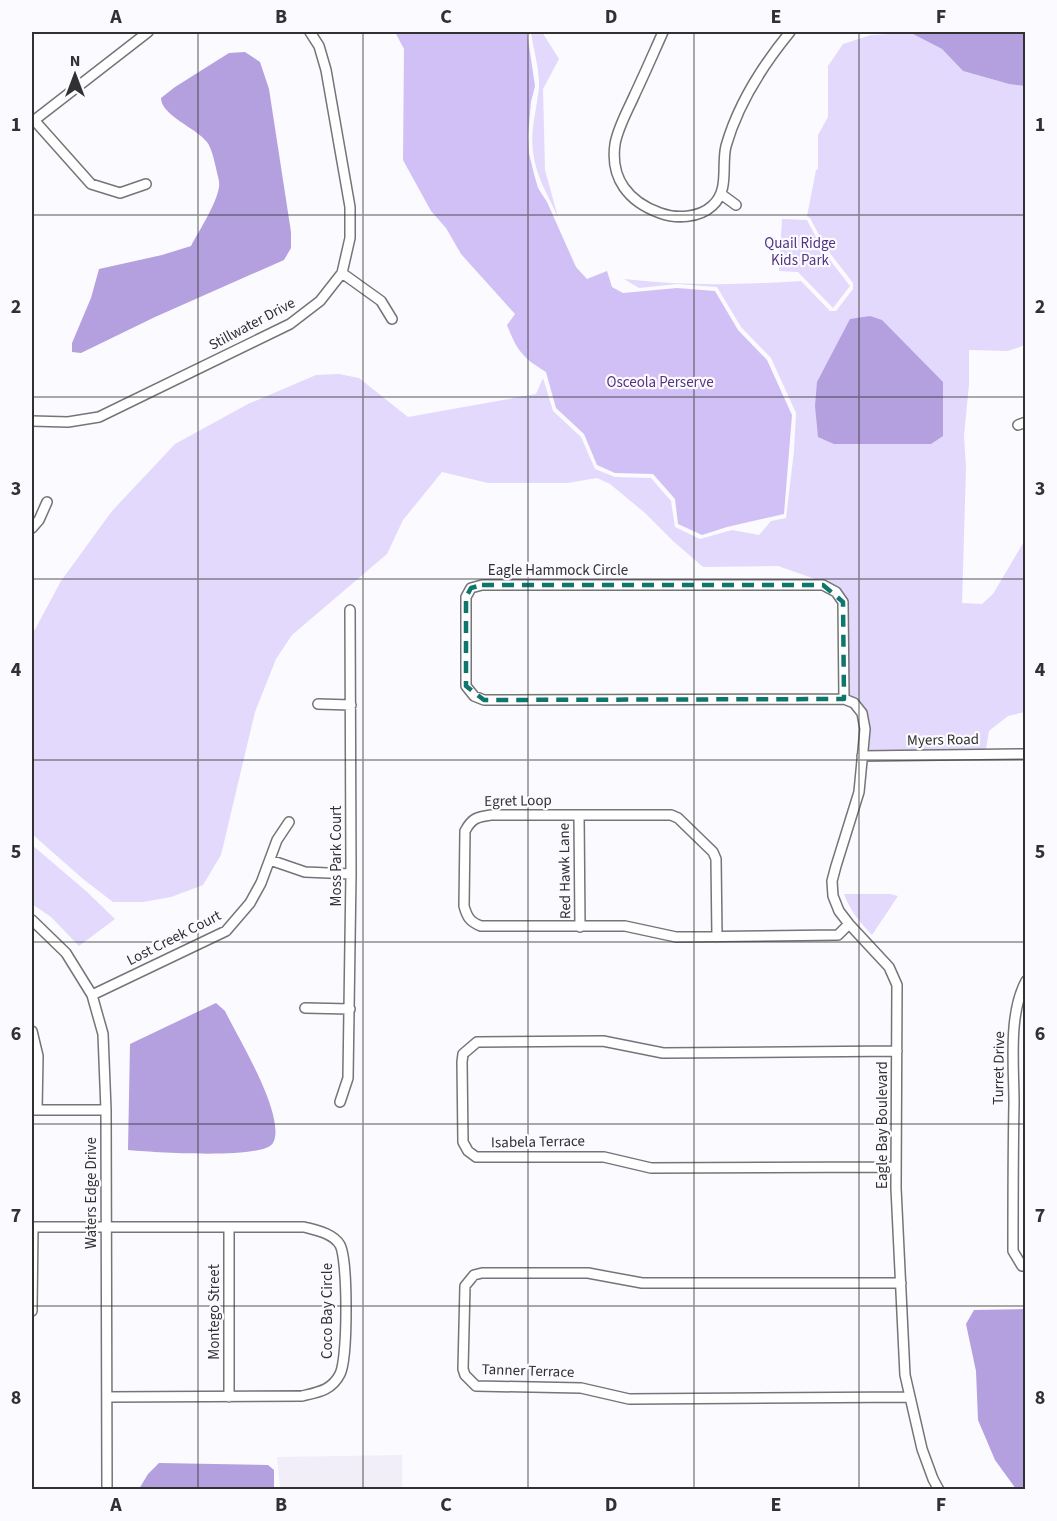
<svg xmlns="http://www.w3.org/2000/svg" width="1057" height="1521" viewBox="0 0 1057 1521" font-family="'Source Sans 3',sans-serif">
<style>
.built{fill:#f1eef9}
.green{fill:#e3d9fc}
.forest{fill:#d1c0f5}
.water{fill:#b49fdf}
.lines{fill:none;stroke-linecap:round;stroke-linejoin:round}
.minor-casing{stroke:#757477;stroke-width:12}
.minor{stroke:#fff;stroke-width:9}
.marked{fill:none;stroke:#0f766e;stroke-width:4.5;stroke-dasharray:12 8;stroke-linejoin:round}
.grid{fill:none;stroke:#323132;stroke-width:1.5;stroke-opacity:0.55}
.labels{text-anchor:middle;dominant-baseline:central;stroke-width:4.5;stroke-linejoin:round;paint-order:stroke}
.park-label{font-size:15px;fill:#533480;stroke:#fbfafe}
.street-label{font-size:15px;fill:#323132;stroke:#fbfafe}
.neatline{fill:none;stroke:#323132;stroke-width:2}
.grid-label{font-size:20px;text-anchor:middle;font-weight:bold;fill:#323132}
</style>
<rect width="100%" height="100%" fill="#fbfafe"/>
<path class="built" d="M402 1455V1489H280L277 1457Z"/>
<path class="green" d="M531 32H542L559 59 543 89 545 170 558 217C548 195 536 177 533 152 530 130 537 109 539 87 540 72 533 47 531 32Z
M911 33 942 49 963 71 1009 84 1025 86V345L1008 351 969 350V384L964 436 966 467 962 603 982 604 993 594 1025 540V712L1008 716 989 731 986 749 867 751C870 729 872 705 848 695V602L838 587 825 581 818 580 778 566 703 567 673 541 645 513 610 484 597 478 567 483H488L442 472 403 520 387 554 292 635 276 659 255 712 221 855 203 885 171 897 143 902H113L83 879 32 834V635L61 581 112 511 175 444 248 404 316 375 339 374 359 378 408 417 536 394 543 378 553 411 581 437 595 469 615 477 651 478 671 501 675 527 700 539 732 530 759 535 771 521 786 518 794 451 796 413 771 358 741 327 717 287 677 284 639 288 624 279C683 286 742 285 801 281L830 311H836L853 289V283L826 248 810 218 807 216 816 170 818 169V135L828 117V66L843 44 871 35Z
M782 219 807 220 823 251 850 286 833 308 798 272 779 271Z
M32 845 86 891 115 919 79 946 51 917 32 904Z
M844 894H890L898 896 872 935C860 922 850 911 844 894Z"/>
<path class="forest" d="M395 32H527L535 86 531 102 528 136 529 153 534 174 538 188 547 202 576 267 587 279 607 271 612 287 623 293 677 288 715 291 738 330 767 360 792 415 784 514 727 527 702 535 678 524 675 499 653 474 615 473 597 465 584 434 556 408 546 372C523 358 517 351 507 325L515 314 461 254 446 228 431 211 403 160 404 49Z"/>
<path class="water" d="M900 32H1025V86L1009 84 963 71 942 49 911 33 898 34Z
M245 52 260 62 269 89 291 232V248L284 260 155 317 81 353 72 352V343L91 298 99 269 162 255 191 246C200 229 216 205 219 187 220 181 217 174 216 168 214 160 212 149 207 142 196 128 161 115 161 98L175 87 229 53Z
M870 316 882 320 943 382V436L931 444H834L818 437 815 406 817 382 850 319Z
M216 1003 225 1011C238 1038 287 1117 273 1143 264 1160 150 1152 128 1150L130 1044Z
M1025 1309V1489H1016L995 1460 978 1420 976 1371 966 1324 974 1310Z
M159 1463 268 1465 274 1470V1489H139L148 1474Z"/>
<g class="lines">
<g class="minor-casing">
<path id="minor" d="M663 32C654 52 645 73 635 94 628 110 618 127 615 144 610 179 629 202 660 213 676 219 699 218 712 206 730 190 721 166 726 146 738 104 763 65 790 32
M34 120 91 184 120 193 146 184
M32 122 148 32
M721 194 736 205
M342 273 381 301 392 319
M32 421 68 422 99 417 290 324 320 301 342 273 350 238V207L326 70 319 46 310 32
M1018 425 1026 422
M32 528 39 520 47 502
M844 699 843 602 836 592 823 585H482L471 588 466 597V686L474 696 484 700 844 699 854 703 862 713 865 729 859 792 836 866 832 881 833 896 839 911 849 924 889 967 897 985 896 1188 905 1375 922 1449 933 1479 939 1490
M318 704 351 705
M862 756 1026 754
M579 815 580 927
M270 860 305 872 351 874
M32 920 66 953 92 995 103 1034 106 1110 107 1490
M717 937 716 859 713 852 678 818 671 815H491C477 817 472 818 465 831L464 906C467 917 470 922 481 926H625L676 937 838 935 849 924
M92 995 226 931 250 903 261 883 277 840 289 822
M305 1008 350 1009
M32 1031 38 1056 37 1110
M340 1102 348 1078 351 874 350 610
M34 1110H106
M896 1167 651 1168 604 1157H476L468 1151 463 1142 462 1062 463 1054 477 1042 603 1041 663 1053 897 1051
M32 1227H304C315 1230 333 1233 340 1245 348 1260 348 1358 340 1374 332 1390 319 1392 302 1396L107 1397
M229 1227V1397
M1022 1266 1013 1251C1013 1202 1013 1153 1014 1103 1014 1066 1008 1014 1026 981
M901 1283H642L588 1273H482L474 1275 465 1286 463 1369 465 1375 476 1386 581 1388 629 1399 910 1397
M32 1311 33 1227"/>
</g>
<use href="#minor" class="minor"/>
</g>
<path class="marked" d="M482 585H823L843 602 844 699 484 700 466 686V597L471 588Z"/>
<path class="grid" d="M198 32V1490M363 32V1490M528 32V1490M694 32V1490M859 32V1490M32 215H1026M32 397H1026M32 579H1026M32 760H1026M32 942H1026M32 1124H1026M32 1306H1026"/>
<g class="labels">
<g class="park-label">
<text x="800" y="243">Quail Ridge<tspan x="800" dy="17">Kids Park</tspan></text>
<text x="660" y="382">Osceola Perserve</text>
</g>
<g class="street-label">
<text transform="translate(252 324) rotate(-28)">Stillwater Drive</text>
<text x="558" y="570">Eagle Hammock Circle</text>
<text transform="translate(943 740) rotate(-1)">Myers Road</text>
<text transform="translate(518 801) rotate(-1)">Egret Loop</text>
<text transform="translate(336 856) rotate(-90)">Moss Park Court</text>
<text transform="translate(565 871) rotate(-91)">Red Hawk Lane</text>
<text transform="translate(174 938) rotate(-27)">Lost Creek Court</text>
<text transform="translate(999 1068) rotate(-89)">Turret Drive</text>
<text transform="translate(882 1125) rotate(-90)">Eagle Bay Boulevard</text>
<text transform="translate(538 1142) rotate(-1)">Isabela Terrace</text>
<text transform="translate(91 1193) rotate(-90)">Waters Edge Drive</text>
<text transform="translate(327 1311) rotate(-90)">Coco Bay Circle</text>
<text transform="translate(214 1312) rotate(-90)">Montego Street</text>
<text transform="translate(528 1371) rotate(2)">Tanner Terrace</text>
</g>
</g>
<rect width="1057" height="1521" fill="none" stroke="#fbfafe" stroke-width="66"/>
<g transform="translate(75 75)" stroke="#fbfafe" stroke-width="4.5" paint-order="stroke">
<path d="M0-4.5L10 22L0 15L-10 22Z" fill="#323132"/>
<text y="-9" font-size="16" font-weight="bold" text-anchor="middle" fill="#323132">N</text>
</g>
<rect x="33" y="33" width="991" height="1455" class="neatline"/>
<g class="grid-label">
<text x="116" y="23">A</text>
<text x="281" y="23">B</text>
<text x="446" y="23">C</text>
<text x="611" y="23">D</text>
<text x="776" y="23">E</text>
<text x="941" y="23">F</text>
<text x="16" y="131">1</text>
<text x="1040" y="131">1</text>
<text x="16" y="313">2</text>
<text x="1040" y="313">2</text>
<text x="16" y="495">3</text>
<text x="1040" y="495">3</text>
<text x="16" y="676">4</text>
<text x="1040" y="676">4</text>
<text x="16" y="858">5</text>
<text x="1040" y="858">5</text>
<text x="16" y="1040">6</text>
<text x="1040" y="1040">6</text>
<text x="16" y="1222">7</text>
<text x="1040" y="1222">7</text>
<text x="16" y="1404">8</text>
<text x="1040" y="1404">8</text>
<text x="116" y="1511">A</text>
<text x="281" y="1511">B</text>
<text x="446" y="1511">C</text>
<text x="611" y="1511">D</text>
<text x="776" y="1511">E</text>
<text x="941" y="1511">F</text>
</g>
</svg>
